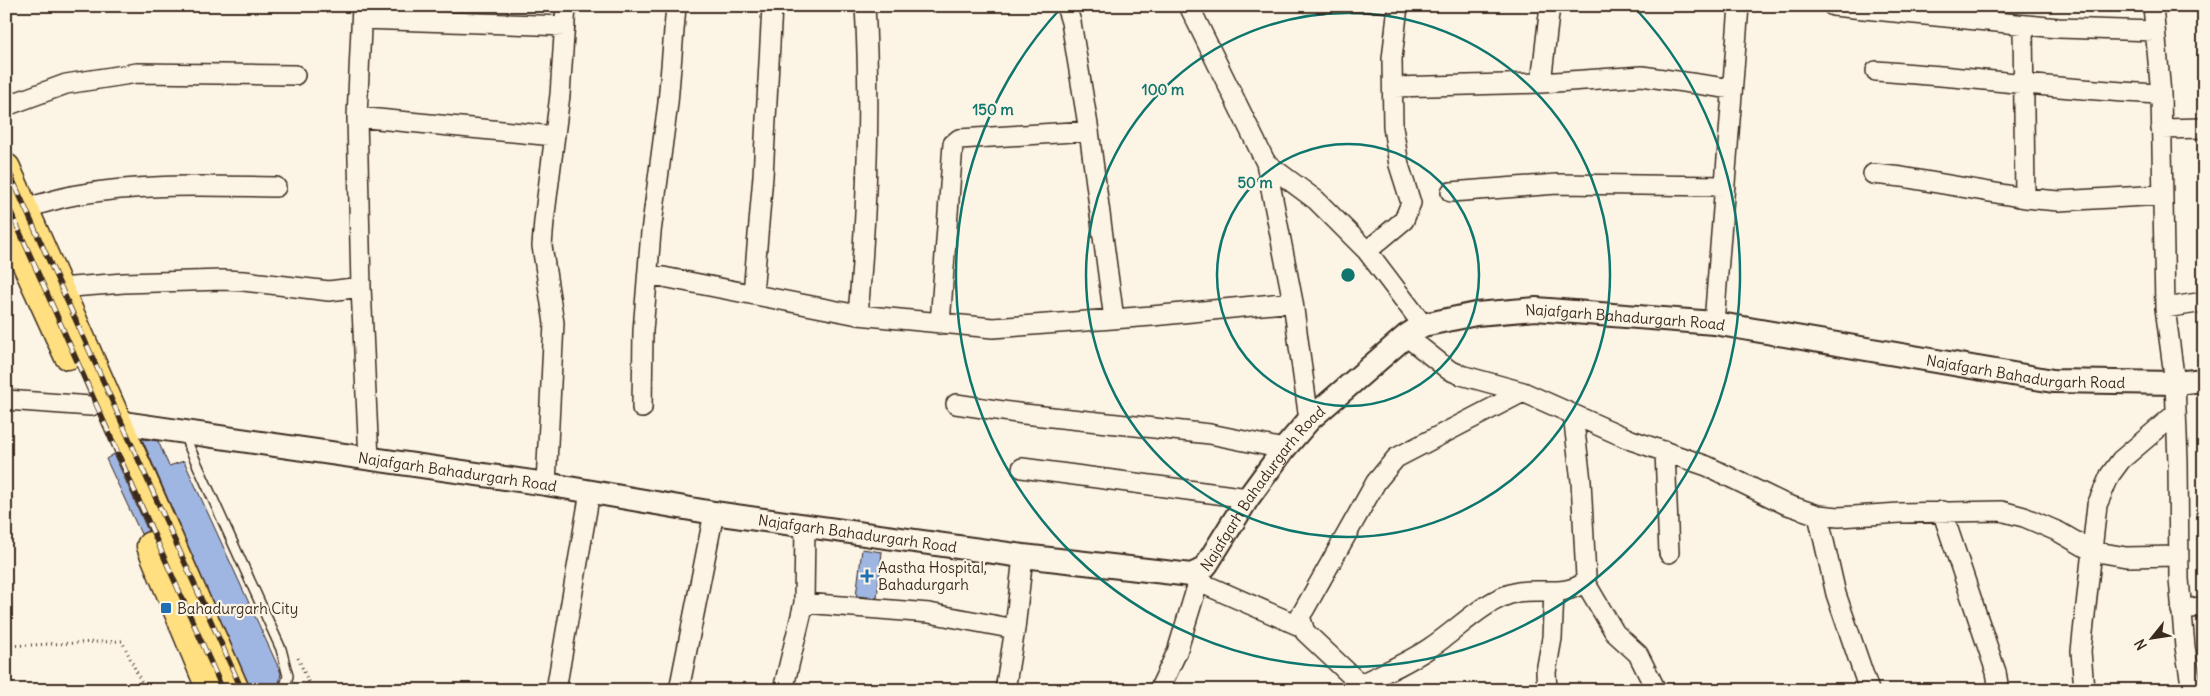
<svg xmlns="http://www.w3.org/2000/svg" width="2210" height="696" viewBox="0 0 2210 696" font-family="Delius,sans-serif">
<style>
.building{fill:#9fb5e2;stroke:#3b2a1e}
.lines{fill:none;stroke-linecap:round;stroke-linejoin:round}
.service-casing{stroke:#3b2a1e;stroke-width:12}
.minor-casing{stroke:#3b2a1e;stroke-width:22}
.tertiary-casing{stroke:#3b2a1e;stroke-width:26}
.primary-casing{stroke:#3b2a1e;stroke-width:31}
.path{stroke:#3b2a1e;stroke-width:3;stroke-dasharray:1 4;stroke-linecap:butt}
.service{stroke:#fcf5e5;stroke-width:9}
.minor{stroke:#fcf5e5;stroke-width:19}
.tertiary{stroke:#fcf5e5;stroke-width:22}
.primary{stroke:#ffdf80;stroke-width:28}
.rail-casing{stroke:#3b2a1e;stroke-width:5.5}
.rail{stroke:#fcf5e5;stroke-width:4;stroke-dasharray:11;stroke-linecap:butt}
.ring{fill:none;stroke:#0f766e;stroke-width:2.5}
.poi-dot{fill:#1f6fb2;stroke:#fcf5e5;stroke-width:2}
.labels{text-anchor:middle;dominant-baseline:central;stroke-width:4.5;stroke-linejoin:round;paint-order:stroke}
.street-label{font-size:15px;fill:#3b2a1e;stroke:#fcf5e5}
.poi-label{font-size:15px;fill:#3b2a1e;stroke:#fcf5e5;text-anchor:start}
.centre{fill:#0f766e;stroke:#fcf5e5;stroke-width:2.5}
.ring-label{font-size:15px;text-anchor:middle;font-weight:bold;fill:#0f766e;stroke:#fcf5e5;stroke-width:4.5;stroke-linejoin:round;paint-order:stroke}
</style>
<rect width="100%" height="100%" fill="#fcf5e5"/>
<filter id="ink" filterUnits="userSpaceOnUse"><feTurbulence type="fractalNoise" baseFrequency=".02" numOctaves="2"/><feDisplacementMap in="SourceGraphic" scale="10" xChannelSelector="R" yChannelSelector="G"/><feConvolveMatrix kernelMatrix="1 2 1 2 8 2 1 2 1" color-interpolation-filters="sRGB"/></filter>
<g filter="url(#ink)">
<path class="building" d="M142 439 158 441 169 466 184 461 281 673 278 690H250Z
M114 454 148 531 141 534 106 459Z
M862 549 882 552 877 598 856 596Z"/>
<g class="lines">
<g class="service-casing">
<path id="service" d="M183 433 281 649 288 676 284 690"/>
</g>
<g class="minor-casing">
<path id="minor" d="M1066 6 1071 22 1089 131 1114 319
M1189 6 1266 163 1293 302 1309 420
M1833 6 2058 28 2155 31
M2153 6 2161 94 2165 308 2175 383 2178 462 2179 579 2185 647 2192 690
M362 19 565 26
M2023 25 2025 198
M1876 71C1971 77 2065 90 2161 94
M1541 83 1550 6
M1394 87 1541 83 1642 76 1732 89
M6 106 66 84 137 73 295 75
M357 117 554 136
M2161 129 2204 128
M1266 163 1316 200 1367 251 1423 325
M1873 174 1902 177 2025 198 2059 201 2162 195
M1451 192 1557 184 1725 186
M24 209C41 204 59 198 76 195 142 183 209 186 276 187
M1367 251 1404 220 1411 203 1399 165 1393 127 1392 59 1398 6
M648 274 858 315 993 328 1152 316 1293 302
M361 287 369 459
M59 288 124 283 223 280 244 281 329 291 361 287 357 117 362 6
M753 294 763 176 772 6
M2165 308 2204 302
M858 315C867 212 871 109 865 6
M1714 323 1739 6
M940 324 953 144 959 139 1089 131
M1406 336 1449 370 1461 375 1523 392 1631 440 1707 466 1785 504 1818 515 1839 517 1900 513 2001 511 2024 517 2059 532 2092 551 2126 557 2178 556
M6 400 91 406
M956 404 1024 414 1210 434 1284 449
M642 408 643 331 651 232 668 103 676 6
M1665 451 1669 553
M1022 468 1248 498
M546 484 554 323 542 246 544 221 560 95 566 6
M1942 511 1996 672 1999 690
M1818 515 1836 594 1869 690
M1199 582 1302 627
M1585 582 1615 633 1638 654 1656 690
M804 603 929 613 1015 629
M2181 610 2204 606
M1360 684 1305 632 1300 616 1304 610 1376 482 1396 458 1523 392
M556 690 590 492
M679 690 714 513
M783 690 804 603 805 525
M1005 690 1015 629 1023 556
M1159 690 1177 652 1202 570
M1352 690 1360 684C1384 673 1409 662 1431 647 1459 629 1484 599 1518 592 1540 588 1565 597 1585 582L1586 577 1581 481 1573 415
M1547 690 1546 672 1552 638 1554 592
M2084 690 2081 651 2097 505 2110 475 2121 460 2175 414"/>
</g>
<g class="tertiary-casing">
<g id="tertiary">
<path id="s1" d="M116 422 546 484 714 513 1023 556 1191 575 1202 570 1207 564 1248 498 1284 449 1309 420 1406 336 1423 325 1476 314 1536 309 1714 323 2053 381 2175 383 2204 380"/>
</g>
</g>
<g class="primary-casing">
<path id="primary" d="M6 168 235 690
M6 219 68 355
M151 546 211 690"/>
</g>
<path class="path" d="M6 646 122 641 145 690
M298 658 312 690"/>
<use href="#service" class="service"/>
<use href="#minor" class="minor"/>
<use href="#tertiary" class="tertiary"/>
<use href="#primary" class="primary"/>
<g class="rail-casing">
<path id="rail" d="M6 165 242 690
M6 201 223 690"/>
</g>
<use href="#rail" class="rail"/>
</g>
</g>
<g class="ring">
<circle cx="1348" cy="275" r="131"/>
<circle cx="1348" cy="275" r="262"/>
<path d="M1635 8A392 392 0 1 1 1061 8"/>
</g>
<g class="poi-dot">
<path d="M864.5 568.5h5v5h5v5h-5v5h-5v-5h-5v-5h5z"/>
<rect x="160" y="602" width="12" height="12" rx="2.5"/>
</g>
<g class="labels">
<g class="street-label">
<text stroke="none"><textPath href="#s1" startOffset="1635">Najafgarh Bahadurgarh Road</textPath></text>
<text stroke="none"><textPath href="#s1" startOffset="2040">Najafgarh Bahadurgarh Road</textPath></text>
<text stroke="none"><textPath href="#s1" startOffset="345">Najafgarh Bahadurgarh Road</textPath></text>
<text stroke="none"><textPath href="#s1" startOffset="1200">Najafgarh Bahadurgarh Road</textPath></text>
<text stroke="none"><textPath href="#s1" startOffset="750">Najafgarh Bahadurgarh Road</textPath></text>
</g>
<g class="poi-label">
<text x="878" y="567">Aastha Hospital,<tspan x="878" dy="17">Bahadurgarh</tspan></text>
<text x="177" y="608">Bahadurgarh City</text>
</g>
</g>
<circle cx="1348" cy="275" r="8" class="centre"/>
<g class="ring-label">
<text x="1163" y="95">100 m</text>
<text x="993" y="115">150 m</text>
<text x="1255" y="188">50 m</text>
</g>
<rect width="2210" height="696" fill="none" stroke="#fcf5e5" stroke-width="25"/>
<rect x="12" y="12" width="2185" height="671" fill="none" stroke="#3b2a1e" stroke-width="2" filter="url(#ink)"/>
<g transform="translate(2152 638) rotate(240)" stroke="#fcf5e5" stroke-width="4" paint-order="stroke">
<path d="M0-4L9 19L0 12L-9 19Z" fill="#3b2a1e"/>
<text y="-8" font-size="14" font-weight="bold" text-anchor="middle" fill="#3b2a1e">N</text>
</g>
</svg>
